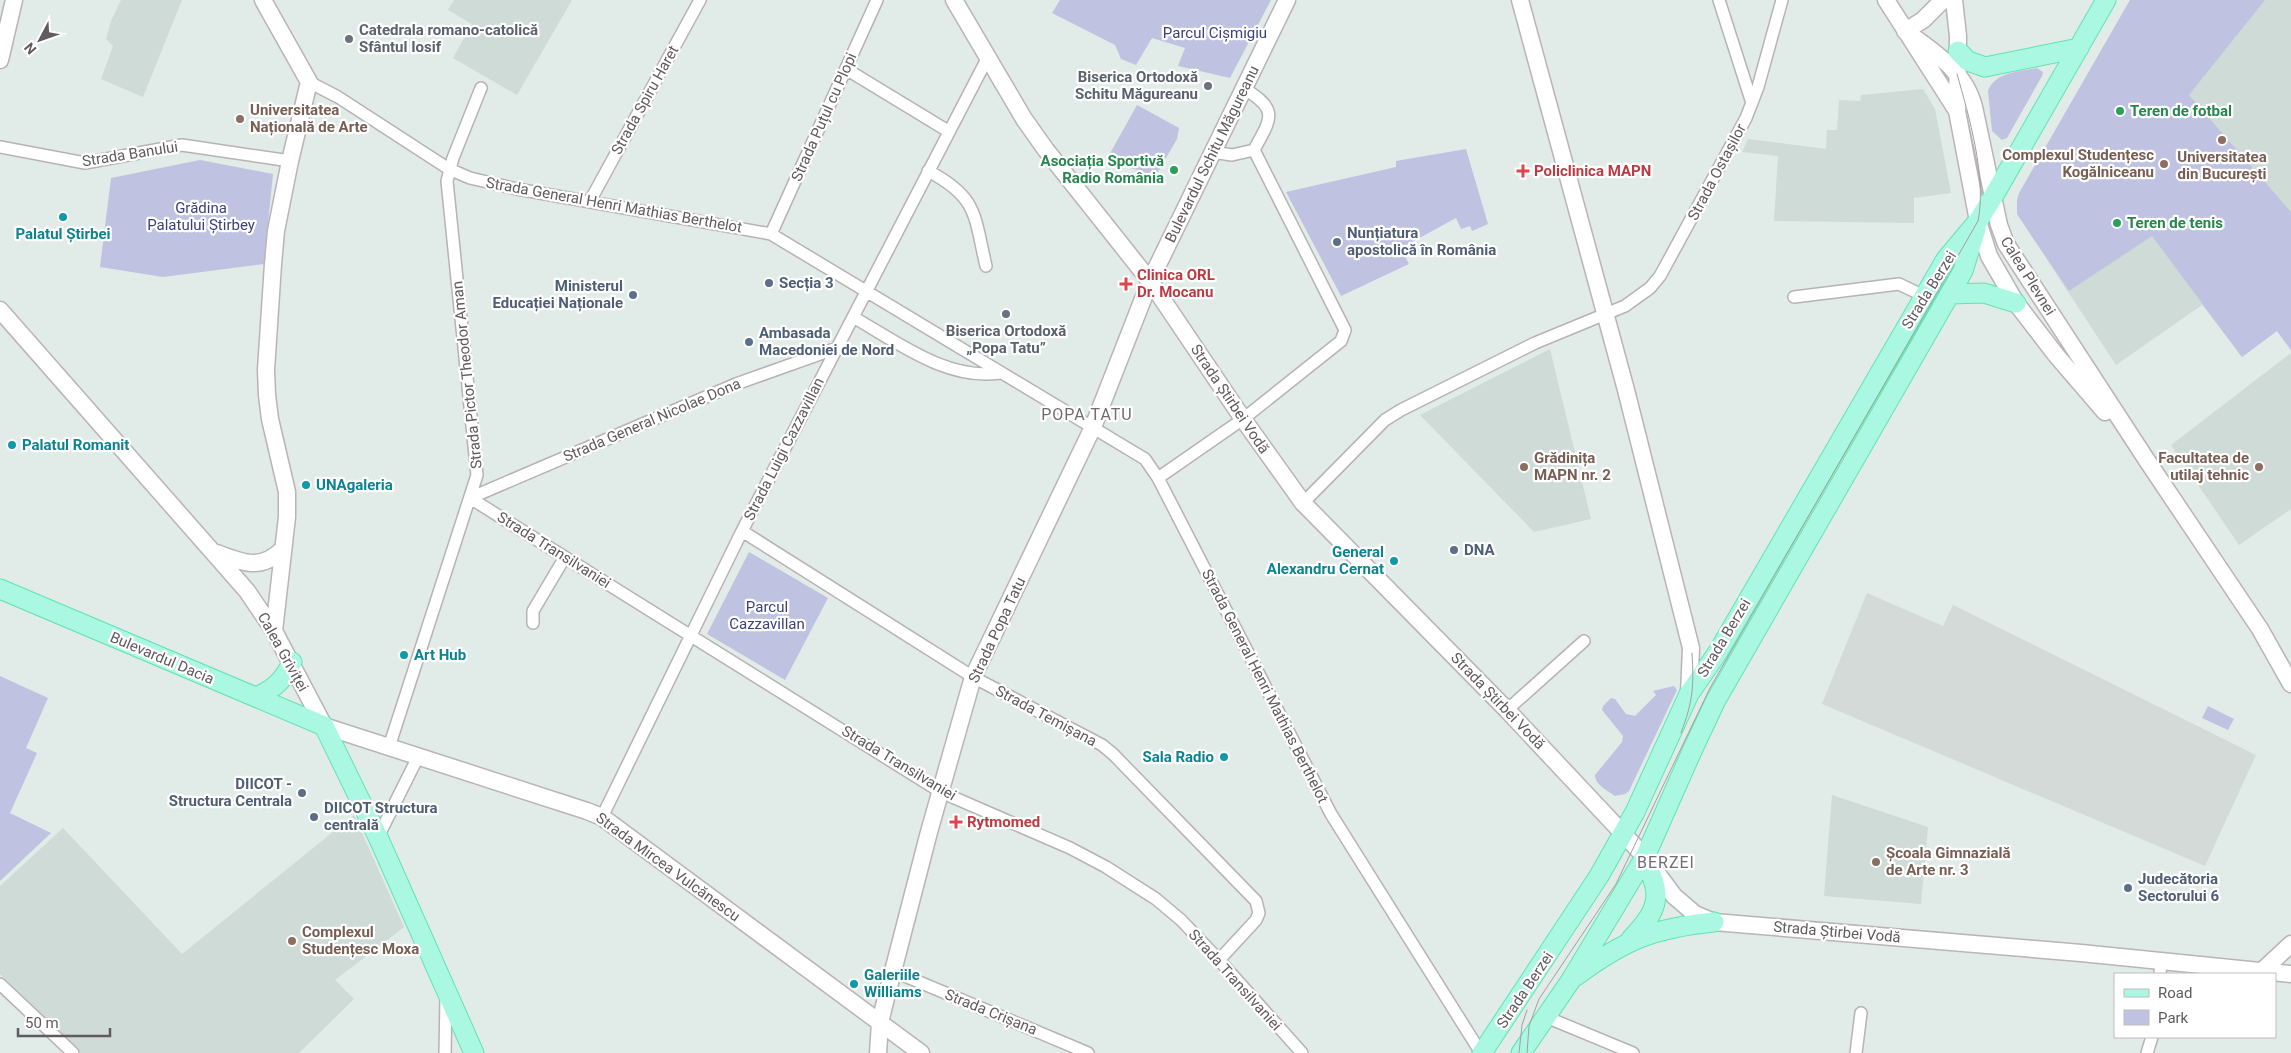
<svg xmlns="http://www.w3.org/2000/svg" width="2291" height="1053" viewBox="0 0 2291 1053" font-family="Roboto,sans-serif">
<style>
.industrial{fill:#d3dad7}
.education{fill:#cfdbd7}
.green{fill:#bfc3e1}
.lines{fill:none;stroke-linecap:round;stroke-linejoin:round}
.street-casing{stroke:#b8b2b4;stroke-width:14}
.secondary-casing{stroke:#bab3b7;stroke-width:19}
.primary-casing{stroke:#61e4af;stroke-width:21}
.street{stroke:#fff;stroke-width:11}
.secondary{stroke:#fff;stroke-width:16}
.primary{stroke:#aaf8e1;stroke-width:19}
.tram{stroke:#a29fa1;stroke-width:1}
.worship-dot{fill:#6b7280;stroke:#fff;stroke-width:2}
.leisure-dot{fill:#2e9e5b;stroke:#fff;stroke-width:2}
.education-dot{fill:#8d6e63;stroke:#fff;stroke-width:2}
.health-dot{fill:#e0444e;stroke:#fff;stroke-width:2}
.culture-dot{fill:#0f9aa8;stroke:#fff;stroke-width:2}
.service-dot{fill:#5c6f8a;stroke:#fff;stroke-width:2}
.labels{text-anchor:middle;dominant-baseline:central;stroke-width:4.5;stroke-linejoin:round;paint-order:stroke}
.worship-label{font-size:15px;font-weight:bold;fill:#5b616d;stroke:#fff;text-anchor:start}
.park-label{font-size:15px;fill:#3b407e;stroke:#fff}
.street-label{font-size:15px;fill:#615a5e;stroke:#fff}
.education-label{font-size:15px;font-weight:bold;fill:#785e54;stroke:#fff;text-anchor:start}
.leisure-label{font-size:15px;font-weight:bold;fill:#27864d;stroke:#fff;text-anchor:start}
.health-label{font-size:15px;font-weight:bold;fill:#be3a42;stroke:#fff;text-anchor:start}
.service-label{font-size:15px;font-weight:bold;fill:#4e5e75;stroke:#fff;text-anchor:start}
.culture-label{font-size:15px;font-weight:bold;fill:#0d838f;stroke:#fff;text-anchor:start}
.neighbourhood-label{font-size:16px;letter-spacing:1px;fill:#736b70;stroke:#fff}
</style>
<rect width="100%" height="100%" fill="#e1ebe8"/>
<path class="industrial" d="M1867 593 1943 626 1953 605 2256 755 2205 866 1822 704Z"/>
<path class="education" d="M121 0H182L143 97 101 79 113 46 106 39 111 21Z
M454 0H572L517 95 453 58 472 24 448 10Z
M2130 0H2291V350L2277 331 2242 357 2202 305 2116 365 2017 214V200L2019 194Z
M1923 89 1935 109 1951 193 1914 198V223L1774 221 1778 156 1742 152 1748 139 1826 149 1827 130H1837L1839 100 1860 101 1861 95Z
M1550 349 1591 519 1534 532 1420 415Z
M2291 353V509L2239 545 2171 445Z
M1832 795 1928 827 1921 904 1824 896Z
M354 815 404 927 335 980 354 999 299 1053H79L0 974V886L63 828 182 954Z"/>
<path class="green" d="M1060 0H1271L1230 78 1178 66 1185 48 1152 38 1136 65 1121 59 1115 45 1052 13Z
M2130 0H2265L2189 95 2291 212V350L2277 331 2242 357 2152 236 2069 291 2017 214V201L2019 193Z
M2037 68 2043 72 2042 76 2007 138 2002 140 1992 131 1988 91C1995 72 2019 72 2037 68Z
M1137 105 1179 128 1177 139 1155 177 1131 168 1108 157Z
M1466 149 1488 224 1472 231 1470 226 1461 229 1456 218 1401 248 1409 264 1341 296 1286 192 1396 167V161Z
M200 160 273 174 264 264 163 277 100 267 111 178Z
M749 552 828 598 785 680 707 634Z
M0 676 48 698 26 748 37 753 10 813 51 833 0 881Z
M1674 686 1677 690 1629 791 1625 794 1615 796C1607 790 1595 785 1595 775L1622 742 1623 736 1602 710 1603 706 1611 698 1615 699 1626 714 1635 716 1656 695 1653 691Z
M2208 706 2234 719 2228 730 2202 718Z"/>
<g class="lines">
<g class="street-casing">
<path id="street" d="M1719 0 1752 103
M846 69 948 131
M309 82 338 97 449 169 470 178 517 189 771 234 1145 459 1158 478 1331 814 1481 1053
M1243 88C1280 110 1271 118 1254 150
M0 147 85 163 182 145 290 161
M1212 152 1232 155 1254 150
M928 171C978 197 974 215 986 266
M590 201 700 0
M771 234 877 0
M1794 297 1899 284 1924 296
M853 317C897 342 947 381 1000 373
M1158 478 1243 419 1341 341 1345 330 1254 150
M470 498 941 792 1070 848 1106 867 1156 899 1181 920 1219 960 1302 1053
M470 498 736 384 837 348
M1303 503 1385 420 1401 410 1535 343 1625 306 1650 288 1660 276 1746 118 1758 87 1782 0
M742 531 973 677 1102 745 1113 754 1256 901 1259 913 1256 920 1219 960
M533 623V611L565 557
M1507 710 1584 641
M389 747 477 475 447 181 453 158 481 88
M602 817 742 531 988 57
M378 837 418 757
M893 971 1088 1053
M2160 974 2161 961
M0 984 73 1053
M1546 1017 1633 1053
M445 1053 446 998
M1856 1053 1861 1013
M2147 1053 2152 1037"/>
</g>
<g class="secondary-casing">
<path id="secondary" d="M263 0 309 82 290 161 276 231 273 264 266 370 267 395 270 419 287 492V517L274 631
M954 0 1024 119 1046 150 1150 281 1243 419 1303 503 1507 710 1645 857 1674 896 1695 914 1714 922 2081 953 2291 974
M1520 0 1626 390 1691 648 1689 694
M1886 0 1957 111
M1954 0 1958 36 1957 111 1978 221 1989 256 2016 303 2056 355 2105 412
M1905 31C1933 51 1965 71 1974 107L1999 225 2006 244 2146 459 2260 629 2291 684
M1905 31 1923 20 1943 0
M0 60 14 0
M0 310 247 591 274 631 324 726 587 811 602 817 921 1053
M217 553C243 563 261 571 283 549
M2262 971 2291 944
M878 1053 880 1023 884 1006 929 832 973 677 1093 427 1150 281 1287 0"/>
</g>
<g class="primary-casing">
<path id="primary" d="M1958 51 1968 61 1985 67 2079 48
M1950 294 1984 293 2016 303
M0 589 324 726 378 837 474 1053
M256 697C274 689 284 680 292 662
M1631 939C1644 925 1660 908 1655 887 1653 877 1648 867 1645 857
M1576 976C1625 940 1653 928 1714 922
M1482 1053 1599 876 1635 812 1689 694 1718 652 1946 259 1978 221 1993 197 2106 0
M1521 1053 1571 980 1645 857 1692 751 1716 700 1963 271 1976 229"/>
</g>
<use href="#street" class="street"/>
<use href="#secondary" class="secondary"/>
<use href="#primary" class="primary"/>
<path class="tram" d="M1681 733C1693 701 1694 687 1692 653
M1519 1053 1522 1025 1527 1010
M1527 1053 1529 1026 1539 999 1616 884 1710 688 1978 221C1987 178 1969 116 1957 74"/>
</g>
<g class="worship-dot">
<circle cx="349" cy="39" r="5"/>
<circle cx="1208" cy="86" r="5"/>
<circle cx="1006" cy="314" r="5"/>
</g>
<g class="leisure-dot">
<circle cx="2120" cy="111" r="5"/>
<circle cx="1174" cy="170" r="5"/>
<circle cx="2117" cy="223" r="5"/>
</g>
<g class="education-dot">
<circle cx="240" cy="119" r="5"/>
<circle cx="2222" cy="140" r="5"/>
<circle cx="2164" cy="164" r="5"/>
<circle cx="1524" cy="467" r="5"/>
<circle cx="2259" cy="467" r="5"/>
<circle cx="1876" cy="862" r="5"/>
<circle cx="292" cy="941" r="5"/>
</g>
<g class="health-dot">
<path d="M1520.5 163.5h5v5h5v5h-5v5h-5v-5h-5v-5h5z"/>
<path d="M1123.5 276.5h5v5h5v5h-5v5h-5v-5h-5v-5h5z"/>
<path d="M953.5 814.5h5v5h5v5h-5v5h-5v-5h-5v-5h5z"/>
</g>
<g class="culture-dot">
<circle cx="63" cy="217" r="5"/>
<circle cx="12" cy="445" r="5"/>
<circle cx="306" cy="485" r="5"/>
<circle cx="1394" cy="561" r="5"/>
<circle cx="404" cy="655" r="5"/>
<circle cx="1224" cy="757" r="5"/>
<circle cx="854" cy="984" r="5"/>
</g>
<g class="service-dot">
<circle cx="1337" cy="242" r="5"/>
<circle cx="769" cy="283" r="5"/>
<circle cx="633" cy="295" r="5"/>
<circle cx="749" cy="342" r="5"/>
<circle cx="1454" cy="550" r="5"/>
<circle cx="302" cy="793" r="5"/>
<circle cx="314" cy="817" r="5"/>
<circle cx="2128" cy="888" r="5"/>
</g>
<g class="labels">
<g class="worship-label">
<text x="359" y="30">Catedrala romano-catolică<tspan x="359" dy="17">Sfântul Iosif</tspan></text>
<text x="1198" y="77" text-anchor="end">Biserica Ortodoxă<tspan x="1198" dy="17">Schitu Măgureanu</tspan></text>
<text x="1006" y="331" text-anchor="middle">Biserica Ortodoxă<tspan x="1006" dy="17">„Popa Tatu”</tspan></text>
</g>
<g class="park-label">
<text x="1215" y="33">Parcul Cișmigiu</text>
<text x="201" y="208">Grădina<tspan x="201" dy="17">Palatului Știrbey</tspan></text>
<text x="767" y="607">Parcul<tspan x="767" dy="17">Cazzavillan</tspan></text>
</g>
<g class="street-label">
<text transform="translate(645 100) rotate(-61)">Strada Spiru Haret</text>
<text transform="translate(824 117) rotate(-66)">Strada Puțul cu Plopi</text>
<text transform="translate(130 154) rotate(-9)">Strada Banului</text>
<text transform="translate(1212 154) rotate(-64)">Bulevardul Schitu Măgureanu</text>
<text transform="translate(1717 172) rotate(-62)">Strada Ostașilor</text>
<text transform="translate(614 205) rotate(10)">Strada General Henri Mathias Berthelot</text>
<text transform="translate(2028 276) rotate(58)">Calea Plevnei</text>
<text transform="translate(1929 290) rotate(-58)">Strada Berzei</text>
<text transform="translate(467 375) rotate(-96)">Strada Pictor Theodor Aman</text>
<text transform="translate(1230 399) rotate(56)">Strada Știrbei Vodă</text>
<text transform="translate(652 420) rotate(-23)">Strada General Nicolae Dona</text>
<text transform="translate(784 449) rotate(-63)">Strada Luigi Cazzavillan</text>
<text transform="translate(554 550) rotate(32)">Strada Transilvaniei</text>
<text transform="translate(997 630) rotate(-65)">Strada Popa Tatu</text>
<text transform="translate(1724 638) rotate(-59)">Strada Berzei</text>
<text transform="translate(283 652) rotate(61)">Calea Griviței</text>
<text transform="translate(162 658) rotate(23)">Bulevardul Dacia</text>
<text transform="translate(1265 686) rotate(63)">Strada General Henri Mathias Berthelot</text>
<text transform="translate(1498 701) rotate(46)">Strada Știrbei Vodă</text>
<text transform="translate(1046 716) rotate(28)">Strada Temișana</text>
<text transform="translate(899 763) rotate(31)">Strada Transilvaniei</text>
<text transform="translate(668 867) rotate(36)">Strada Mircea Vulcănescu</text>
<text transform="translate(1837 932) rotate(5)">Strada Știrbei Vodă</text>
<text transform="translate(1235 980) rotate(48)">Strada Transilvaniei</text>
<text transform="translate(1525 990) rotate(-56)">Strada Berzei</text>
<text transform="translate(991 1012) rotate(22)">Strada Crișana</text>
</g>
<g class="education-label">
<text x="250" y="110">Universitatea<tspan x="250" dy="17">Națională de Arte</tspan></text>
<text x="2154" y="155" text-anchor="end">Complexul Studențesc<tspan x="2154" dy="17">Kogălniceanu</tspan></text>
<text x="2222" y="157" text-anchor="middle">Universitatea<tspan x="2222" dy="17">din București</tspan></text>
<text x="1534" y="458">Grădinița<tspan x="1534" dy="17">MAPN nr. 2</tspan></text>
<text x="2249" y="458" text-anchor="end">Facultatea de<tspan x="2249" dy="17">utilaj tehnic</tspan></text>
<text x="1886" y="853">Școala Gimnazială<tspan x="1886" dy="17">de Arte nr. 3</tspan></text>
<text x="302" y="932">Complexul<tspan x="302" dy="17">Studențesc Moxa</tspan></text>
</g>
<g class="leisure-label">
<text x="2130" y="111">Teren de fotbal</text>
<text x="1164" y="161" text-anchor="end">Asociația Sportivă<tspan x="1164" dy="17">Radio România</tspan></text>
<text x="2127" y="223">Teren de tenis</text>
</g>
<g class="health-label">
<text x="1534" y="171">Policlinica MAPN</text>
<text x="1137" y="275">Clinica ORL<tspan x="1137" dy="17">Dr. Mocanu</tspan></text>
<text x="967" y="822">Rytmomed</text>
</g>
<g class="service-label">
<text x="1347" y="233">Nunțiatura<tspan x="1347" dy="17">apostolică în România</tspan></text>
<text x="779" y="283">Secția 3</text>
<text x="623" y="286" text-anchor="end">Ministerul<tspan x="623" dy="17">Educației Naționale</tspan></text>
<text x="759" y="333">Ambasada<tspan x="759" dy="17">Macedoniei de Nord</tspan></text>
<text x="1464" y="550">DNA</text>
<text x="292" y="784" text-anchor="end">DIICOT -<tspan x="292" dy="17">Structura Centrala</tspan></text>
<text x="324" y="808">DIICOT Structura<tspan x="324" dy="17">centrală</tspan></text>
<text x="2138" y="879">Judecătoria<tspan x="2138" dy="17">Sectorului 6</tspan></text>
</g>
<g class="culture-label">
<text x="63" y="234" text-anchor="middle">Palatul Știrbei</text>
<text x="22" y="445">Palatul Romanit</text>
<text x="316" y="485">UNAgaleria</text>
<text x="1384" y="552" text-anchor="end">General<tspan x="1384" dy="17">Alexandru Cernat</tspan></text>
<text x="414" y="655">Art Hub</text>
<text x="1214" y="757" text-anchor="end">Sala Radio</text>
<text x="864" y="975">Galeriile<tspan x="864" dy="17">Williams</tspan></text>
</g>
<g class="neighbourhood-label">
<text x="1087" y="414">POPA TATU</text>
<text x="1666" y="862">BERZEI</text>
</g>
</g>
<rect x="2114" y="973" width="162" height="65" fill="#ffffff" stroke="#c0bdbf"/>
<rect x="2124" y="989" width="25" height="8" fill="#aaf8e1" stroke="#c0bdbf"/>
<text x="2158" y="998" font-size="15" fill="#615a5e">Road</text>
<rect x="2124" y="1010" width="25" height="15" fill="#bfc3e1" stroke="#c0bdbf"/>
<text x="2158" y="1023" font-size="15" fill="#615a5e">Park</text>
<g transform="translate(40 40) rotate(229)" stroke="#ffffff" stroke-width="4" paint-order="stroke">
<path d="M0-4L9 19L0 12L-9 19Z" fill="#615a5e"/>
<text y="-8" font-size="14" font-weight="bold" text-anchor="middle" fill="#615a5e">N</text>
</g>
<path d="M18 1028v8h92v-8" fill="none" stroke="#615a5e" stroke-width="2.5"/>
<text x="25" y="1028" font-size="15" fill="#615a5e" stroke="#ffffff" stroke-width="4" paint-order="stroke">50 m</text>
</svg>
